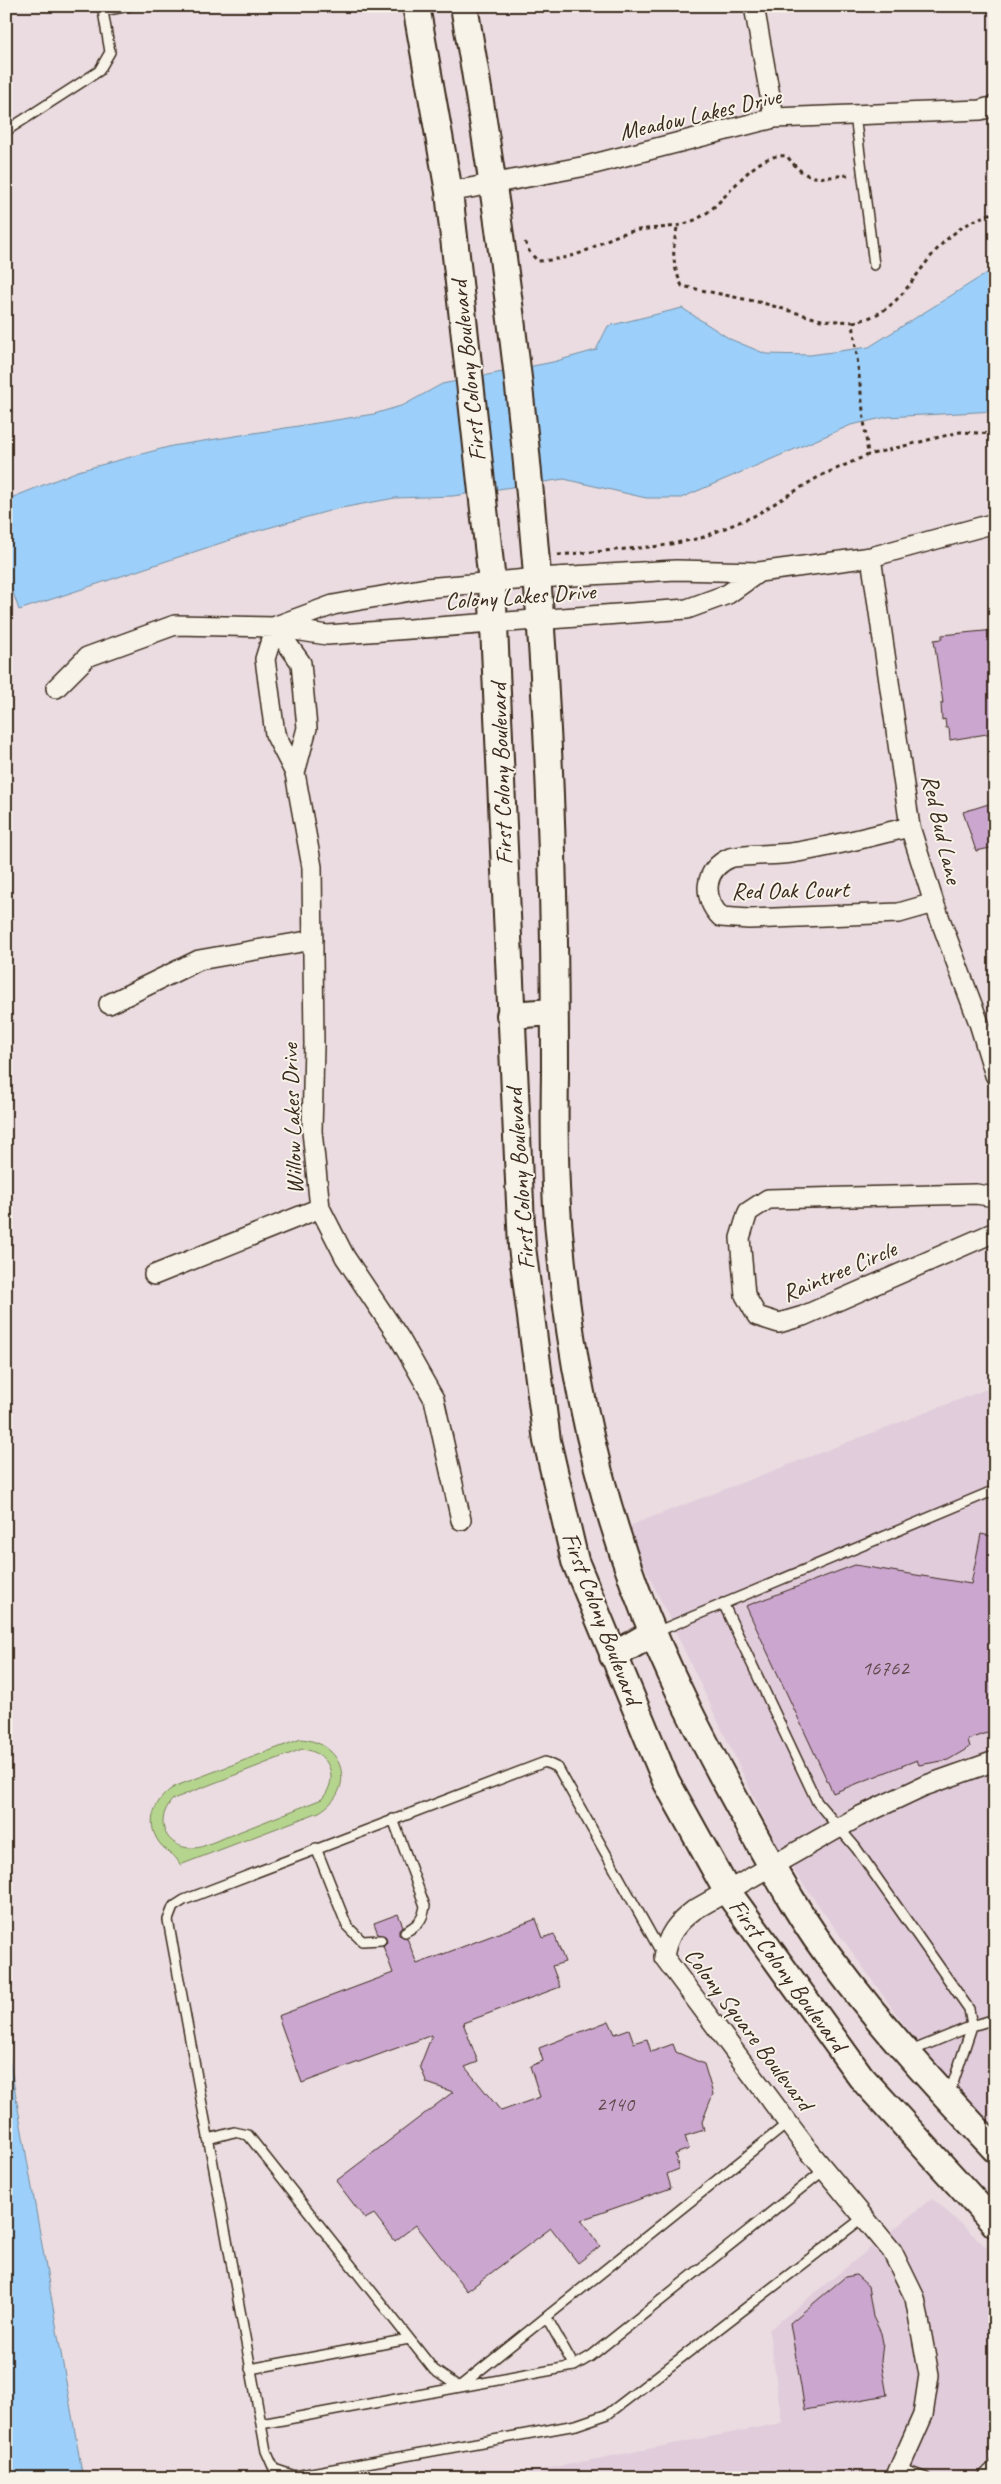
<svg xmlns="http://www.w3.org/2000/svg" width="1001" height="2484" viewBox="0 0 1001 2484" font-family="Caveat,sans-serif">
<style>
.built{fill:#e1ccdb}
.green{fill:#b5d58f;stroke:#788056;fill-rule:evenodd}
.water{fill:#9ccff9;stroke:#758da1}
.building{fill:#cba6cf;stroke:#3b2a1e}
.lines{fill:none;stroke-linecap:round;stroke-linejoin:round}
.service-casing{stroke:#3b2a1e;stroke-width:12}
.minor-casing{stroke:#3b2a1e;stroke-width:22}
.secondary-casing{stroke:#3b2a1e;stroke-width:30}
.path{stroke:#3b2a1e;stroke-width:3;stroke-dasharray:4 4;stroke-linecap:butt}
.service{stroke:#f7f3e8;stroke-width:9}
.minor{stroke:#f7f3e8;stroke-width:19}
.secondary{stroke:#f7f3e8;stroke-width:26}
.labels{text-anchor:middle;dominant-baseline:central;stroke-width:4;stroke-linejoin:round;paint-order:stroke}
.number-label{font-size:21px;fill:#5f494a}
.street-label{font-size:24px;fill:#3b2a1e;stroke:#f7f3e8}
</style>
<rect width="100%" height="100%" fill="#eadce0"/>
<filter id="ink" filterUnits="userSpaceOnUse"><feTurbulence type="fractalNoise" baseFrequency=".02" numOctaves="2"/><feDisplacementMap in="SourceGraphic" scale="10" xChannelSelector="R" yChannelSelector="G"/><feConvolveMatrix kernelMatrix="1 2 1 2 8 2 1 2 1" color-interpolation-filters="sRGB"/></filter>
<g filter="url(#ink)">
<path class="built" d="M995 1386V2131L938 2072 779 1850 626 1527Z
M932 2198 995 2255V2478H499L782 2423 769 2330Z"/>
<path class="green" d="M301 1739C345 1743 357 1790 319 1812L180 1865C176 1855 170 1854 162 1846 143 1825 154 1798 176 1786ZM302 1749C330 1752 340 1778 322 1799L201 1847C170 1854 150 1824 173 1799Z"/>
<path class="water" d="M995 268V411L887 417 851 425 681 498H646L564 479 453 496 395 498 336 509 257 531 19 610 6 572V500L78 471 172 446 374 414 404 405 442 384 553 362 596 350 608 326 682 308 730 339 766 354 810 355 869 347Z
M6 2040 83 2478H6Z"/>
<path class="building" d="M995 630V728L992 729 993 733 950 740 949 728H946L945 719 942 720 941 703H943L934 640 942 639V635Z
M995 802V847L976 851 963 812Z
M981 1534 995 1537V1730L968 1740 970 1747 948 1760 919 1765 917 1760 833 1793 746 1606 855 1565 971 1584Z
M398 1914 403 1926 399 1929V1935L407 1938 417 1964 536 1919 543 1938 554 1934 565 1962 552 1966 560 1987 463 2023 478 2062 465 2067 501 2111 540 2097 530 2066 543 2061 539 2048 609 2021 615 2034 629 2029 634 2043 647 2039 651 2052 673 2044 676 2052 704 2064 713 2094 702 2122 704 2130 685 2136 689 2149 675 2154 679 2169 667 2174 671 2188 581 2220 600 2246 578 2263 551 2228 467 2291 416 2225 395 2241 374 2214 365 2219 336 2181 453 2092 427 2083 420 2066 432 2035 302 2083 278 2016 393 1973 383 1946 387 1942 386 1937 378 1934 374 1923Z
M856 2275 868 2286 873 2317 881 2333 883 2343 881 2361 887 2395 805 2410 790 2323 845 2277Z"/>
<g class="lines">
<g class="service-casing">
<path id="service" d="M855 115 874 265
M6 131 99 71 110 52 103 11 129 6
M723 1603 817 1802 856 1848 969 2009 972 2026 949 2095
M656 1632 995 1490
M393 1819 425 1906C423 1920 418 1925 405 1932
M316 1848 347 1926 362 1941 381 1940
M662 1954 558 1768 545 1762 184 1900 173 1907 168 1920 266 2451 274 2469 295 2476 576 2425 608 2414 864 2217
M911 2051 972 2026 995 2019
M208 2139 234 2132 248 2135 434 2370 459 2387 788 2123
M547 2318 574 2366
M250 2369 409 2339
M261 2424 574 2366 591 2356 824 2170
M899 2468 926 2478"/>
</g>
<g class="minor-casing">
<path id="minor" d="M754 6 774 118
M449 192 586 166 774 118 980 110 995 106
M871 557 910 827 934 903 979 1023 995 1075
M276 626 333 605 426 588 538 578 676 570 759 572 871 557 995 523
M275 627 265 659 275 734 295 773 312 867 314 1044 312 1131 320 1208 345 1257 400 1339 434 1399 461 1520
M275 627 301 663 307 728 295 773
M56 688 87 657 175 625 275 627 327 635 687 609 728 594 759 572
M910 827C870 836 831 847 791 853 777 855 739 855 730 858 703 869 702 899 721 917L749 919 899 913 934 903
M109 1004 199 960 313 940
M995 1197 976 1194 768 1199 748 1212 740 1238 745 1295 757 1316 779 1323 803 1316 995 1232
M154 1275 320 1208
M895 2478 923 2415 929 2375 915 2298 892 2251 809 2151 664 1957C667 1935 677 1923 694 1910L858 1817 924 1786 995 1761
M988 2478 995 2471"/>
</g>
<g class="secondary-casing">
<path id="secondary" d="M416 6 449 192 492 582 522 1247 547 1441 575 1561 666 1781 727 1891 861 2077 995 2224
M464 6C506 246 535 487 547 730 553 844 555 958 555 1072 554 1129 554 1186 560 1243 570 1360 594 1476 635 1587 665 1669 706 1747 748 1823 775 1872 803 1924 838 1968 886 2032 940 2090 995 2149
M510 1015 553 1012
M613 1656 653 1633"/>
</g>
<path class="path" d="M677 228C672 251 672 264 682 286L763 303 821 320 853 322 868 455
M525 242 530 253 538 261C554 260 568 258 583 252 597 246 610 237 625 233 652 225 677 232 702 216 728 201 753 151 787 156 807 183 817 178 848 175
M853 322C901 314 912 274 943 243 958 228 975 219 995 212
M558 555 661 546 701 538 754 516 820 476 868 455 960 432 995 434"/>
<use href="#service" class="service"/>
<use href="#minor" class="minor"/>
<use href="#secondary" class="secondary"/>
</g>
</g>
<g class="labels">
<g class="number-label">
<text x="885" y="1668">16762</text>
<text x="615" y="2104">2140</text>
</g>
<g class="street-label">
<text transform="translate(700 114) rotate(-13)">Meadow Lakes Drive</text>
<text transform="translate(468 371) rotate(-96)">First Colony Boulevard</text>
<text transform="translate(520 596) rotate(-4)">Colony Lakes Drive</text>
<text transform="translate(501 774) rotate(-92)">First Colony Boulevard</text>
<text transform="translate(942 829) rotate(77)">Red Bud Lane</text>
<text transform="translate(790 890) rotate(-1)">Red Oak Court</text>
<text transform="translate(292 1119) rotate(-92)">Willow Lakes Drive</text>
<text transform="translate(520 1179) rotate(-94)">First Colony Boulevard</text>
<text transform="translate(839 1271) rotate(-23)">Raintree Circle</text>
<text transform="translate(602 1618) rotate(69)">First Colony Boulevard</text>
<text transform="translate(788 1975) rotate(54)">First Colony Boulevard</text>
<text transform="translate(749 2029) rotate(53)">Colony Square Boulevard</text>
</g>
</g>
<rect width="1001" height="2484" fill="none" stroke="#f7f3e8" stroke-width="25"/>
<rect x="12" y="12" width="976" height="2459" fill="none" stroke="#3b2a1e" stroke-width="2" filter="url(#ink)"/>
</svg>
